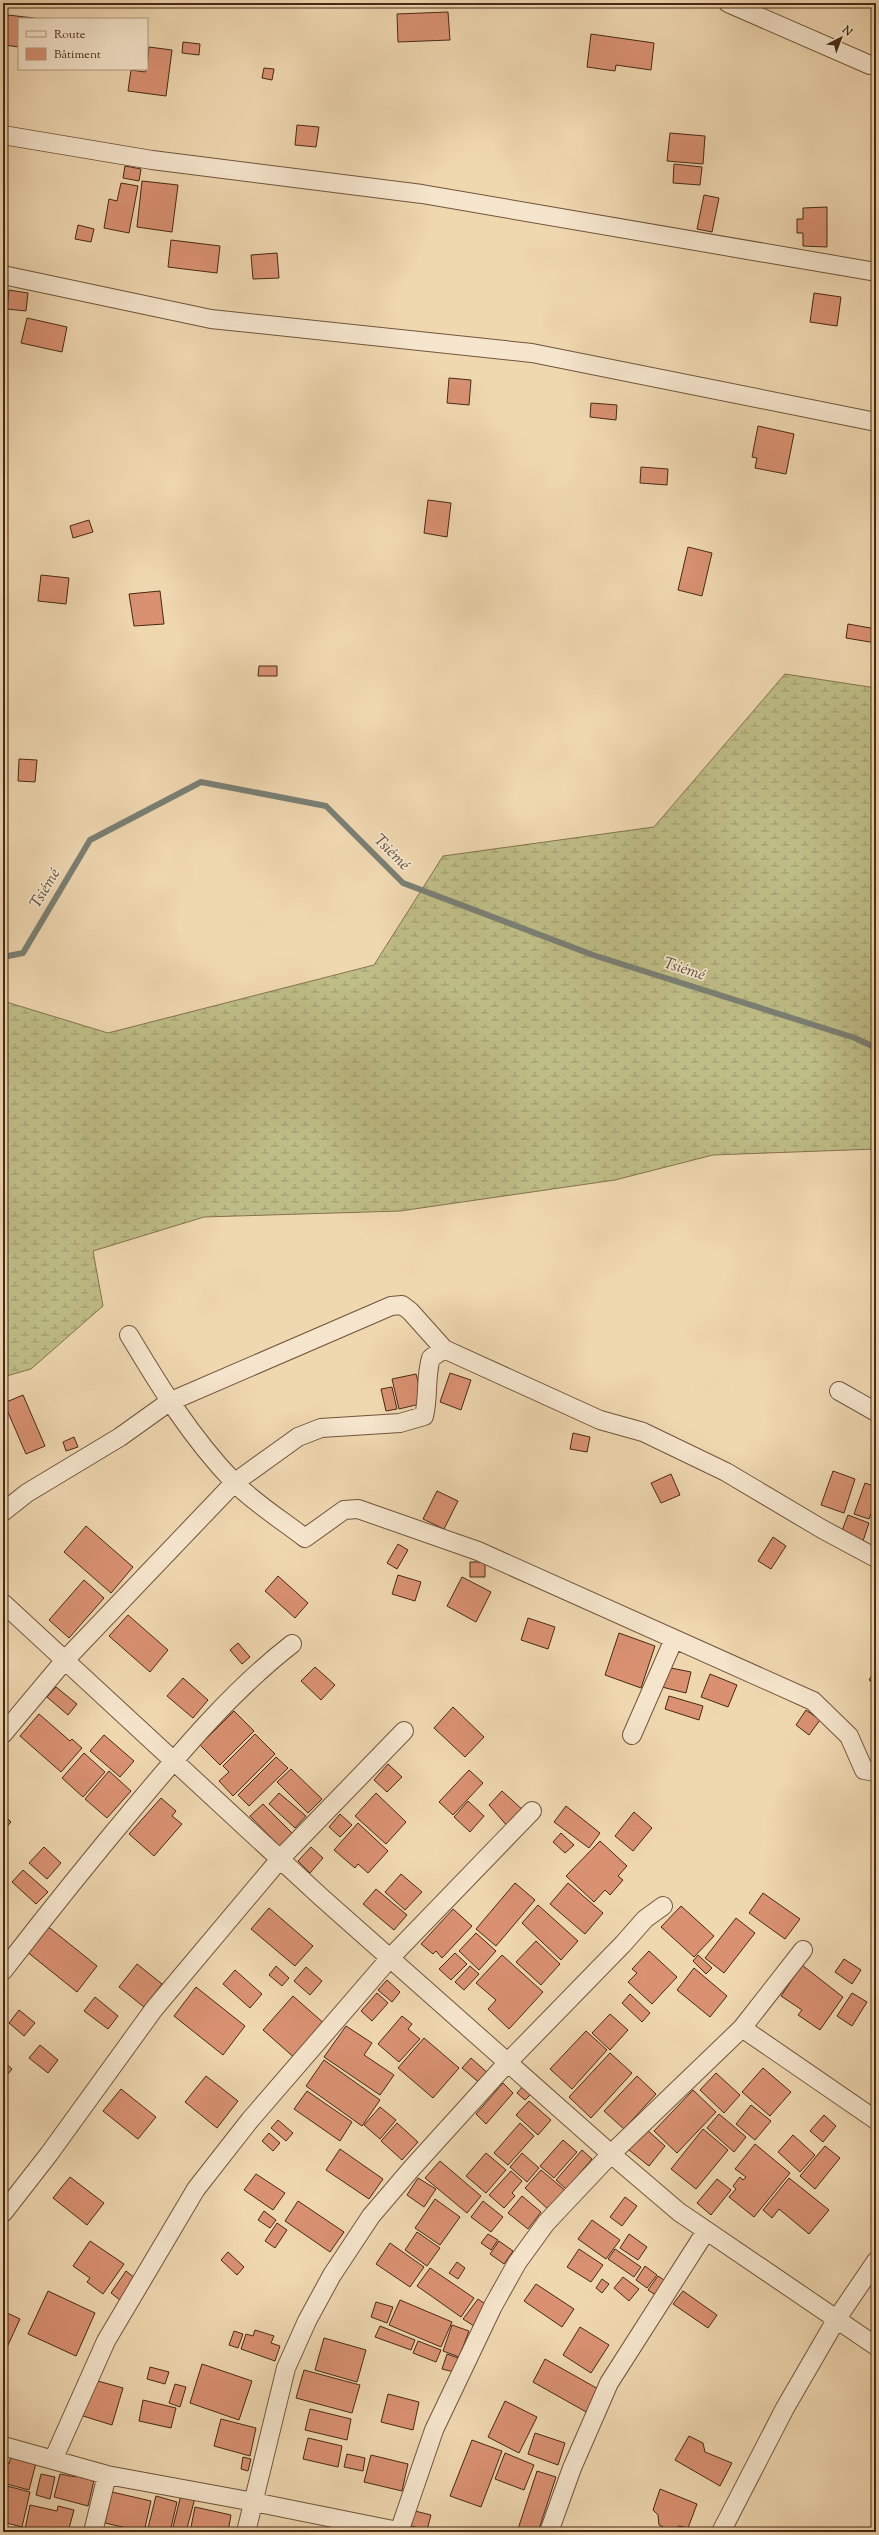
<svg xmlns="http://www.w3.org/2000/svg" width="879" height="2535" viewBox="0 0 879 2535" font-family="'Sorts Mill Goudy',serif">
<style>
.wetland{fill:url(#wetland-marsh);stroke:#84734e}
.lines{fill:none;stroke-linecap:round;stroke-linejoin:round}
.stream{stroke:#7a7f74;stroke-width:6}
.building{fill:#d99172;stroke:#482915}
.minor-casing{stroke:#72543c;stroke-width:20}
.minor{stroke:#f5e5cc;stroke-width:18}
.labels{text-anchor:middle;dominant-baseline:central;stroke-width:3.5;stroke-linejoin:round;paint-order:stroke}
.water-label{font-size:16px;font-style:italic;fill:#5d4d3c;stroke:#f5e5cc}
</style>
<defs>
<pattern id="wetland-marsh" width="20" height="14" patternUnits="userSpaceOnUse"><rect width="20" height="14" fill="#bfbd87"/><path d="M1 5h8M5 5V1M11 12h8M15 12V8" fill="none" stroke="#9d9a6d"/></pattern>
</defs>
<rect width="100%" height="100%" fill="#efd7b0"/>
<filter id="stains"><feTurbulence type="fractalNoise" baseFrequency=".005" numOctaves="4"/><feColorMatrix values="0 0 0 0 .2 0 0 0 0 .09 0 0 0 0 .02 0 0 0 .5 -.17"/></filter>
<radialGradient id="worn" r=".72"><stop offset=".6" stop-color="#630" stop-opacity="0"/><stop offset="1" stop-color="#630" stop-opacity=".3"/></radialGradient>
<path class="wetland" d="M785 674 876 688V1149L713 1155 615 1180 400 1211 204 1217 93 1251 103 1306 31 1369 3 1377V1001L108 1033 374 965 443 856 654 827Z"/>
<g class="lines">
<path class="stream" d="M3 957 23 953 90 840 201 782 326 806 403 883 593 955 855 1038 876 1048"/>
</g>
<path class="building" d="M448 12 450 40 398 42 397 14Z
M8 15 42 19H19V47L4 45Z
M591 34 654 43 651 70 616 65 615 71 587 67Z
M183 42 200 44 199 55 182 53Z
M149 47 172 50 166 96 128 91 131 70 145 72 147 69Z
M264 68 274 69 272 80 262 78Z
M297 125 319 127 316 147 295 145Z
M670 133 705 136 703 164 667 161Z
M674 164 702 167 700 185 673 183Z
M125 166 141 169 139 181 123 178Z
M142 181 178 185 172 232 137 227Z
M121 183 138 186 129 233 104 228 109 199 117 201Z
M704 195 719 198 712 232 697 229Z
M827 207V247L803 246V233H797V219H803V208Z
M78 225 94 229 91 242 75 239Z
M171 240 220 246 217 273 168 267Z
M277 253 279 278 253 279 251 255Z
M9 290 28 293 26 311 7 309Z
M814 293 841 297 837 326 810 322Z
M27 318 67 327 62 352 21 343Z
M449 378 471 380 469 405 447 403Z
M591 403 617 405 616 420 590 417Z
M758 426 794 434 786 474 755 468 757 458 752 457Z
M641 467 668 469 667 485 640 483Z
M428 500 451 503 447 537 424 533Z
M89 520 93 532 73 538 70 526Z
M688 547 712 553 702 596 678 590Z
M41 575 69 578 66 604 38 601Z
M160 591 164 624 134 626 129 594Z
M848 624 876 629V643L846 638Z
M259 666H277V676H258Z
M19 759 37 760 35 782 18 781Z
M450 1373 471 1380 461 1410 440 1402Z
M416 1374 424 1403 399 1409 392 1379Z
M392 1387 397 1409 386 1411 381 1389Z
M23 1395 45 1446 26 1454 4 1403Z
M573 1433 590 1437 587 1452 570 1449Z
M74 1437 78 1447 66 1451 63 1442Z
M833 1471 855 1479 844 1513 821 1505Z
M671 1474 680 1495 661 1503 651 1483Z
M865 1483 876 1487V1500L869 1519 854 1514Z
M437 1491 458 1501 444 1529 423 1519Z
M848 1515 869 1523 863 1541 841 1533Z
M86 1526 133 1567 111 1593 64 1552Z
M876 1528V1545L872 1544Z
M773 1537 786 1546 771 1569 758 1561Z
M398 1544 408 1550 397 1569 387 1563Z
M470 1562H485V1577H470Z
M398 1575 421 1582 415 1601 392 1594Z
M278 1576 308 1603 295 1618 265 1591Z
M462 1577 491 1592 476 1622 447 1606Z
M84 1580 104 1598 69 1638 49 1620Z
M128 1615 168 1650 150 1672 109 1636Z
M528 1618 555 1627 548 1649 521 1640Z
M619 1633 655 1646 641 1688 605 1675Z
M238 1643 250 1657 242 1664 230 1650Z
M315 1667 335 1685 321 1700 301 1681Z
M666 1667 691 1672 686 1693 662 1687Z
M876 1669V1685L869 1680Z
M710 1674 737 1685 728 1707 701 1697Z
M183 1678 208 1700 193 1718 167 1696Z
M56 1687 77 1704 68 1715 47 1697Z
M669 1696 703 1706 699 1720 665 1709Z
M453 1707 484 1737 465 1757 434 1728Z
M806 1710 820 1720 809 1735 796 1725Z
M234 1711 254 1731 220 1765 200 1745Z
M39 1714 70 1741 72 1739 82 1748 61 1772 20 1736Z
M255 1734 275 1754 233 1796 219 1781 229 1772 223 1766Z
M104 1735 134 1761 120 1777 90 1751Z
M84 1753 105 1772 83 1797 62 1778Z
M276 1757 288 1768 249 1806 238 1795Z
M388 1764 402 1777 387 1792 374 1780Z
M291 1769 322 1799 308 1813 277 1782Z
M469 1770 483 1783 453 1815 439 1802Z
M109 1771 131 1791 107 1818 85 1799Z
M502 1791 524 1811 509 1828 489 1805Z
M279 1793 306 1816 295 1828 269 1804Z
M376 1793 406 1822 386 1844 355 1816Z
M161 1798 176 1811 172 1816 182 1824 154 1856 129 1834Z
M468 1801 484 1816 470 1832 454 1817Z
M263 1804 294 1835 281 1848 250 1816Z
M566 1806 600 1833 589 1848 554 1822Z
M634 1812 652 1828 633 1851 615 1836Z
M3 1814 11 1822 3 1831Z
M340 1814 352 1825 340 1837 329 1827Z
M358 1823 388 1851 368 1873 358 1864 355 1868 334 1850Z
M561 1833 574 1845 565 1853 553 1842Z
M600 1841 627 1866 618 1876 623 1880 610 1895 605 1890 594 1902 566 1876Z
M44 1847 61 1863 47 1879 29 1863Z
M311 1847 323 1858 310 1873 298 1861Z
M23 1870 48 1892 36 1904 12 1882Z
M401 1874 422 1892 405 1910 385 1892Z
M515 1883 535 1900 496 1946 476 1929Z
M568 1883 603 1913 585 1934 550 1904Z
M376 1889 407 1915 394 1930 363 1904Z
M3 1893 8 1898 3 1904Z
M763 1893 800 1919 785 1939 749 1913Z
M538 1905 578 1941 561 1960 522 1923Z
M681 1906 714 1936 694 1957 661 1927Z
M269 1908 313 1946 295 1966 251 1929Z
M453 1909 472 1926 442 1958 436 1951 433 1954 421 1944Z
M736 1918 755 1933 724 1973 705 1958Z
M46 1925 97 1966 77 1992 26 1951Z
M476 1933 496 1951 479 1970 459 1951Z
M536 1941 560 1964 541 1985 516 1962Z
M649 1951 677 1977 652 2004 628 1982 637 1973 632 1969Z
M455 1953 467 1964 451 1980 439 1969Z
M502 1955 543 1992 509 2029 488 2009 496 2000 476 1983Z
M698 1955 712 1968 706 1974 693 1961Z
M844 1959 861 1970 852 1984 835 1972Z
M137 1964 162 1984 144 2007 119 1987Z
M802 1965 843 1997 820 2030 798 2015 802 2010 781 1996Z
M276 1966 289 1978 282 1986 269 1975Z
M470 1966 479 1974 464 1990 455 1982Z
M306 1967 322 1981 310 1995 294 1981Z
M694 1968 727 1996 710 2017 677 1990Z
M235 1970 262 1994 250 2008 223 1984Z
M387 1980 400 1992 392 2002 378 1990Z
M196 1987 245 2026 223 2055 174 2016Z
M377 1993 388 2003 372 2021 361 2011Z
M852 1993 867 2002 852 2026 837 2016Z
M630 1994 650 2013 642 2022 622 2003Z
M293 1996 327 2026 297 2060 263 2030Z
M95 1997 118 2016 108 2029 84 2011Z
M19 2010 35 2023 24 2036 9 2023Z
M610 2014 628 2030 610 2050 592 2033Z
M402 2016 412 2024 408 2029 420 2039 399 2062 378 2044Z
M346 2026 372 2043 364 2055 394 2075 380 2095 324 2057Z
M586 2031 607 2050 572 2089 550 2069Z
M424 2038 459 2068 433 2098 398 2068Z
M40 2045 58 2060 48 2073 29 2058Z
M610 2053 632 2073 591 2118 569 2097Z
M471 2058 490 2075 482 2085 462 2068Z
M324 2060 380 2100 362 2126 306 2086Z
M3 2061 12 2069 3 2080Z
M763 2068 791 2092 770 2116 742 2092Z
M716 2073 740 2095 724 2113 700 2090Z
M206 2076 238 2101 217 2128 185 2102Z
M637 2076 656 2094 624 2129 604 2111Z
M503 2083 513 2093 486 2124 476 2114Z
M525 2084 533 2092 525 2100 517 2093Z
M121 2089 156 2117 138 2139 103 2111Z
M693 2090 716 2112 677 2153 654 2131Z
M307 2091 352 2122 340 2141 294 2109Z
M529 2101 551 2120 538 2135 516 2115Z
M751 2105 771 2121 755 2140 736 2124Z
M380 2107 396 2120 380 2139 364 2125Z
M719 2114 746 2137 734 2152 707 2128Z
M824 2115 836 2126 823 2142 810 2131Z
M278 2120 293 2133 286 2141 271 2128Z
M397 2123 418 2142 402 2160 381 2141Z
M520 2123 534 2136 508 2165 494 2153Z
M646 2129 665 2146 649 2166 629 2150Z
M703 2129 728 2150 696 2189 671 2169Z
M269 2133 280 2143 273 2151 262 2141Z
M793 2135 815 2155 800 2172 778 2152Z
M563 2140 577 2152 554 2178 540 2166Z
M755 2144 790 2173 754 2217 729 2197 736 2189 733 2186 740 2177 743 2180 746 2177 735 2169Z
M825 2146 840 2158 815 2189 800 2176Z
M340 2149 383 2179 369 2199 326 2170Z
M582 2150 592 2159 566 2189 556 2180Z
M486 2153 506 2170 486 2193 466 2176Z
M522 2153 539 2168 527 2182 510 2167Z
M440 2161 481 2196 467 2213 425 2178Z
M541 2170 567 2192 550 2211 525 2188Z
M511 2171 522 2181 512 2193 515 2196 504 2208 489 2195Z
M256 2174 285 2193 273 2210 244 2190Z
M70 2177 104 2203 87 2225 53 2198Z
M418 2178 436 2189 424 2207 407 2195Z
M789 2178 829 2210 809 2234 779 2209 772 2218 763 2210Z
M717 2179 731 2190 711 2215 697 2203Z
M3 2189 9 2194 3 2201Z
M522 2196 541 2212 528 2229 508 2213Z
M625 2197 637 2206 622 2226 610 2217Z
M435 2199 460 2217 440 2245 415 2228Z
M298 2201 344 2232 330 2252 285 2221Z
M483 2201 503 2217 491 2232 471 2217Z
M264 2211 276 2220 270 2228 258 2220Z
M592 2220 620 2240 606 2259 578 2239Z
M277 2223 287 2230 275 2248 265 2241Z
M417 2232 440 2248 427 2266 405 2250Z
M488 2234 498 2240 491 2250 481 2243Z
M629 2234 647 2247 638 2260 620 2248Z
M90 2241 124 2264 103 2294 87 2282 90 2278 73 2266Z
M499 2241 513 2251 504 2264 490 2254Z
M390 2243 424 2267 410 2287 376 2264Z
M579 2249 603 2265 591 2282 567 2267Z
M615 2249 641 2267 634 2277 608 2259Z
M228 2252 244 2267 237 2275 221 2260Z
M457 2262 465 2268 458 2279 449 2273Z
M645 2266 657 2275 647 2288 636 2280Z
M430 2268 474 2298 461 2317 417 2286Z
M126 2271 135 2278 120 2300 111 2293Z
M658 2276 667 2282 657 2296 648 2290Z
M623 2277 639 2289 629 2301 614 2288Z
M602 2279 609 2284 602 2293 596 2288Z
M536 2284 574 2309 562 2327 524 2301Z
M48 2291 95 2313 76 2356 28 2334Z
M683 2291 717 2315 708 2328 673 2304Z
M478 2299 488 2306 474 2326 463 2319Z
M400 2300 452 2322 441 2347 389 2325Z
M376 2302 393 2307 387 2323 371 2317Z
M3 2311 20 2319 3 2356Z
M452 2325 469 2331 459 2357 443 2351Z
M380 2326 415 2340 411 2350 375 2337Z
M580 2327 609 2345 591 2373 563 2355Z
M255 2330 274 2336 271 2343 280 2346 275 2361 241 2349 246 2334 253 2336Z
M234 2331 243 2334 238 2348 229 2345Z
M324 2338 366 2350 357 2382 315 2370Z
M418 2341 441 2350 436 2362 413 2353Z
M447 2354 458 2358 454 2372 442 2369Z
M545 2359 600 2390 588 2413 533 2382Z
M202 2364 252 2381 239 2420 190 2403Z
M150 2367 169 2372 165 2384 147 2379Z
M304 2370 360 2385 352 2413 296 2398Z
M94 2380 123 2388 112 2425 83 2416Z
M175 2384 186 2387 180 2407 169 2403Z
M388 2394 419 2402 413 2430 381 2422Z
M143 2400 176 2408 171 2428 139 2421Z
M505 2401 537 2417 519 2453 488 2437Z
M310 2409 351 2419 347 2440 305 2430Z
M221 2419 256 2428 250 2456 214 2446Z
M535 2433 565 2443 558 2465 528 2454Z
M689 2436 703 2443 705 2452 732 2463 720 2486 675 2460Z
M308 2438 342 2446 338 2467 303 2459Z
M472 2440 502 2451 481 2507 450 2496Z
M505 2453 534 2465 524 2490 495 2479Z
M347 2454 365 2458 363 2471 344 2467Z
M371 2455 408 2464 402 2491 364 2482Z
M11 2457 36 2463 29 2490 3 2483 4 2462 9 2464Z
M243 2457 251 2459 248 2471 241 2469Z
M537 2471 556 2477 538 2532H517Z
M78 2472 95 2476 88 2506 54 2497 60 2474 76 2477Z
M41 2474 55 2477 50 2499 36 2495Z
M3 2485 30 2492 22 2527 3 2522Z
M660 2489 697 2504 688 2528 679 2526 671 2531 659 2525 658 2515 653 2510Z
M112 2492 151 2501 144 2532 105 2523Z
M181 2495 195 2498 186 2532 172 2531Z
M156 2496 177 2502 170 2532H147Z
M30 2505 57 2511 58 2506 74 2510 68 2532H37L25 2529Z
M195 2507 231 2515 228 2532H190Z
M415 2511 431 2515 427 2530 411 2526Z
M3 2529 16 2532H3Z
M289 2529 300 2532H288Z"/>
<g class="lines">
<g class="minor-casing">
<path id="minor" d="M728 3 870 65
M3 135 152 160 422 194 876 272
M3 275 211 319 532 353 876 422
M129 1335C160 1387 191 1437 233 1481 254 1503 282 1520 305 1538L344 1510 358 1509 478 1551 813 1701 849 1736 864 1770 876 1772
M839 1391 876 1412
M3 1512 27 1493 120 1437 169 1402 391 1306 402 1305 410 1311 444 1349
M3 1603 321 1897 611 2154 679 2212 876 2346
M3 1734 65 1660 234 1483 298 1437 321 1428 400 1423 424 1416C429 1396 425 1378 431 1358L444 1349 600 1420 643 1432 726 1472 822 1529 876 1558
M632 1735 674 1639
M3 1971C47 1914 92 1858 138 1803 185 1747 234 1689 292 1644
M742 2028 876 2120
M3 2213 49 2154 154 2009 280 1859 404 1731
M3 2446 107 2475 254 2502 403 2532
M53 2460 106 2341 196 2189 250 2120 390 1958 532 1811
M93 2532 107 2475
M246 2532 286 2368 307 2321 332 2275 371 2216 412 2168 508 2062 623 1944 645 1919 663 1906
M399 2532 434 2430 493 2306 517 2263 546 2223 611 2154 742 2028 803 1950
M549 2532 572 2468 609 2383 706 2231
M721 2532 785 2408 836 2320 876 2261"/>
</g>
<use href="#minor" class="minor"/>
</g>
<g class="labels">
<g class="water-label">
<text transform="translate(391 853) rotate(45)">Tsiémé</text>
<text transform="translate(46 889) rotate(-59)">Tsiémé</text>
<text transform="translate(684 970) rotate(18)">Tsiémé</text>
</g>
</g>
<rect width="879" height="2535" fill="none" stroke="#efd7b0" stroke-width="16"/>
<rect x="4" y="4" width="871" height="2527" fill="none" stroke="#482915" stroke-width="2"/>
<rect x="8" y="8" width="863" height="2519" fill="none" stroke="#482915"/>
<rect x="18" y="18" width="130" height="52" fill="#f5e5cc" stroke="#b09a83"/>
<rect x="26" y="31" width="20" height="6" fill="#f5e5cc" stroke="#b09a83"/>
<text x="54" y="38" font-size="12" fill="#482915">Route</text>
<rect x="26" y="48" width="20" height="12" fill="#d99172" stroke="#b09a83"/>
<text x="54" y="58" font-size="12" fill="#482915">Bâtiment</text>
<g transform="translate(841 38) rotate(42)" stroke="#f5e5cc" stroke-width="3" paint-order="stroke">
<path d="M0-3L7 15L0 10L-7 15Z" fill="#482915"/>
<text y="-6" font-size="11" font-weight="bold" text-anchor="middle" fill="#482915">N</text>
</g>
<rect width="100%" height="100%" filter="url(#stains)"/>
<rect width="100%" height="100%" fill="url(#worn)"/>
</svg>
